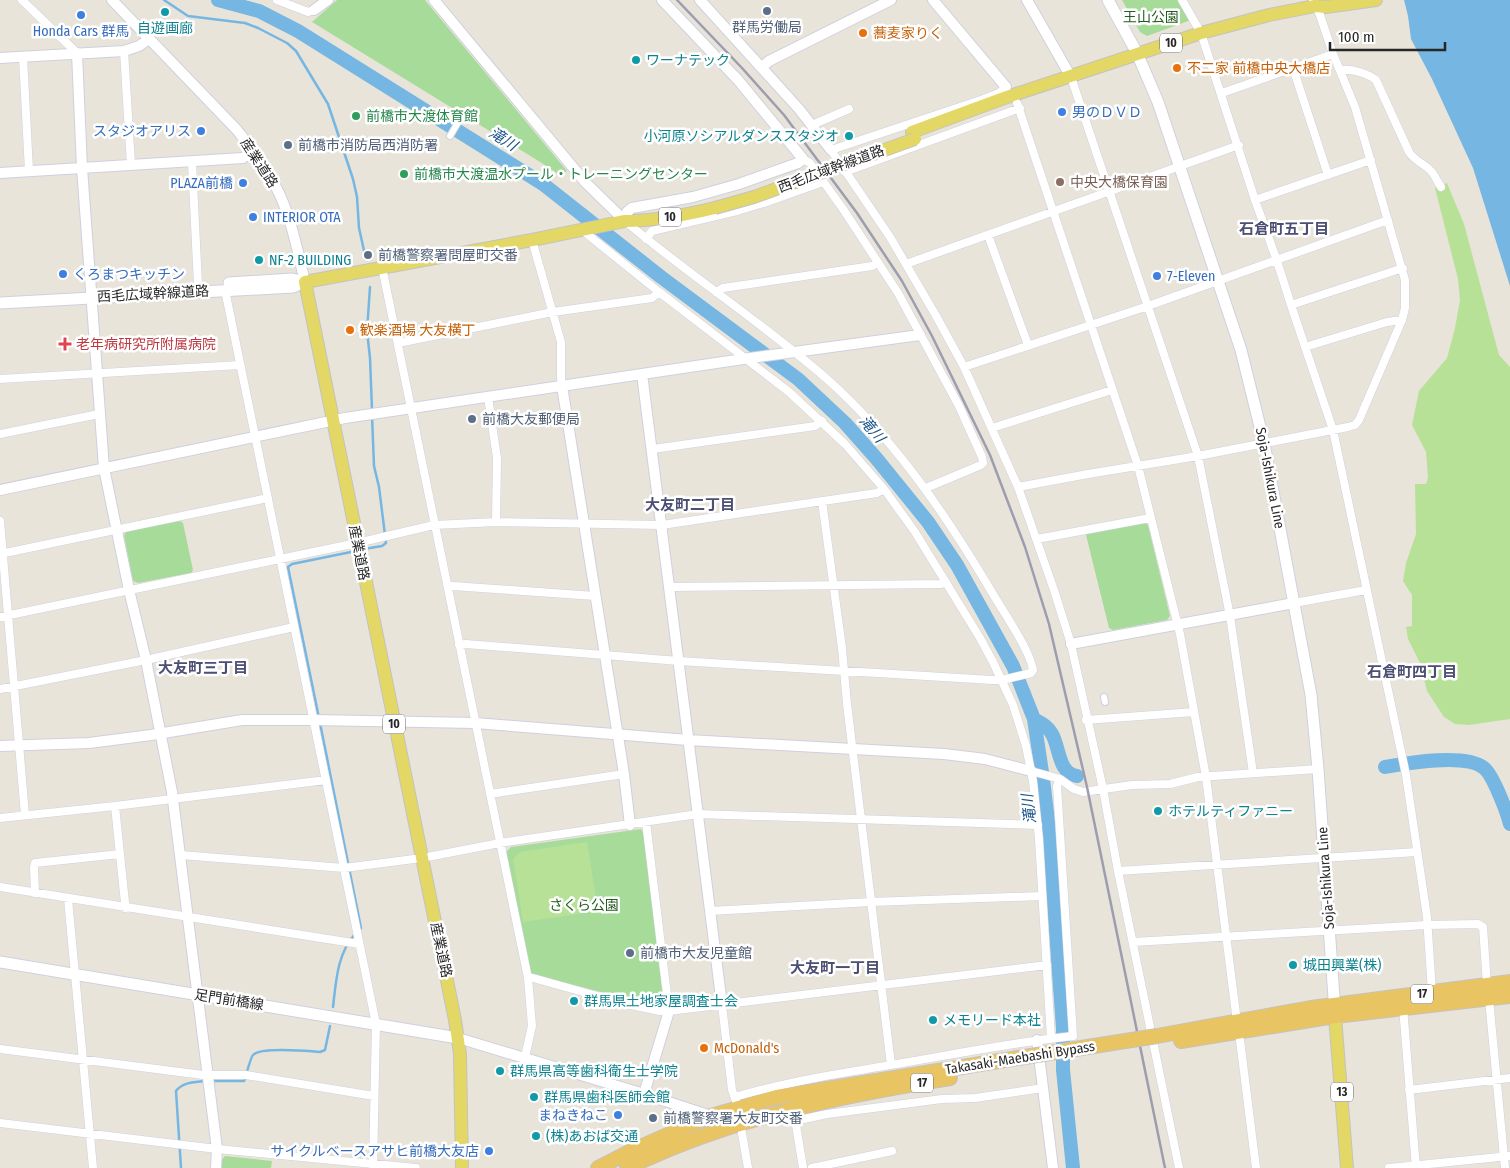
<svg xmlns="http://www.w3.org/2000/svg" width="1510" height="1168" viewBox="0 0 1510 1168" font-family="'Fira Sans Condensed','Noto Sans JP',sans-serif">
<style>
.green{fill:#a7db9a}
.pitch{fill:#b7e197}
.water{fill:#75b6e2}
.lines{fill:none;stroke-linecap:round;stroke-linejoin:round}
.stream{stroke:#75b6e2;stroke-width:2.5}
.river{stroke:#75b6e2;stroke-width:14}
.pedestrian-casing{stroke:#cfd0df;stroke-width:8}
.minor-casing{stroke:#cfd0df;stroke-width:9}
.tertiary-casing{stroke:#cfd0df;stroke-width:12}
.secondary-casing{stroke:#cfd0df;stroke-width:13}
.primary-casing{stroke:#c3c3c3;stroke-width:14}
.trunk-casing{stroke:#c3c3c3;stroke-width:16}
.pedestrian{stroke:#fff;stroke-width:6}
.minor{stroke:#fff;stroke-width:8}
.tertiary{stroke:#fff;stroke-width:10}
.secondary{stroke:#fff;stroke-width:11}
.primary{stroke:#e3d765;stroke-width:12}
.trunk{stroke:#e9c462;stroke-width:14}
.rail{stroke:#9d9db0;stroke-width:2.5}
.primary-bridge-casing{stroke:#c3c3c3;stroke-width:14;stroke-linecap:butt}
.trunk-bridge-casing{stroke:#c3c3c3;stroke-width:16;stroke-linecap:butt}
.primary-bridge{stroke:#e3d765;stroke-width:12}
.trunk-bridge{stroke:#e9c462;stroke-width:14}
.service-dot{fill:#5c6f8a;stroke:#fff;stroke-width:2}
.culture-dot{fill:#0f9aa8;stroke:#fff;stroke-width:2}
.shop-dot{fill:#3f7fe0;stroke:#fff;stroke-width:2}
.food-dot{fill:#e8710a;stroke:#fff;stroke-width:2}
.leisure-dot{fill:#2e9e5b;stroke:#fff;stroke-width:2}
.education-dot{fill:#8d6e63;stroke:#fff;stroke-width:2}
.health-dot{fill:#e0444e;stroke:#fff;stroke-width:2}
.labels{text-anchor:middle;dominant-baseline:central;stroke-width:5;stroke-linejoin:round;paint-order:stroke}
.shield{fill:#fff;stroke:#686868;stroke-width:1}
.shield-label{font-size:12px;font-weight:bold;fill:#272727}
.park-label{font-size:14px;fill:#235c1f;stroke:#fff}
.service-label{font-size:14px;fill:#4e5e75;stroke:#fff;text-anchor:start}
.culture-label{font-size:14px;fill:#0d838f;stroke:#fff;text-anchor:start}
.shop-label{font-size:14px;fill:#366cbe;stroke:#fff;text-anchor:start}
.food-label{font-size:14px;fill:#c56008;stroke:#fff;text-anchor:start}
.leisure-label{font-size:14px;fill:#27864d;stroke:#fff;text-anchor:start}
.street-label{font-size:14px;fill:#272727;stroke:#fff}
.education-label{font-size:14px;fill:#785e54;stroke:#fff;text-anchor:start}
.health-label{font-size:14px;fill:#be3a42;stroke:#fff;text-anchor:start}
.water-label{font-size:15px;font-style:italic;fill:#19538a;stroke:#fff}
.neighbourhood-label{font-size:15px;font-weight:bold;fill:#4c4e73;stroke:#fff}
</style>
<rect width="100%" height="100%" fill="#e9e4da"/>
<path class="green" d="M337 0H425L567 171 561 176 545 165 312 22Z
M1122 0H1179L1191 20 1147 36 1140 32Z
M180 521 183 523 193 570 191 573 138 583 133 581 124 536 126 531Z
M1143 522 1148 525 1170 616 1167 620 1113 630 1109 628 1086 535 1088 532Z
M641 829 644 834 664 1004 662 1007 652 1005 534 975 530 971 505 853 511 847Z
M225 1156 272 1161 271 1168H221V1161Z"/>
<path class="pitch" d="M1447 183 1464 224 1499 355 1510 367V719L1469 725 1455 724 1444 717 1427 691 1420 663 1408 639 1406 627 1412 626V595L1403 581 1406 563 1416 534 1415 484H1426L1428 478 1426 452 1412 425 1419 391 1447 358 1455 328 1460 300 1458 279 1435 188Z
M587 842 598 911 523 922 513 859 520 852Z"/>
<path class="water" d="M1404 0H1510V286L1473 168 1432 79 1411 39 1408 16Z"/>
<g class="lines">
<path class="stream" d="M164 0 188 16 245 23 258 28 287 43 296 51 328 104 353 179 357 197 359 228 365 255
M370 287 367 331 370 358 372 410
M364 549 382 546 386 543 379 487 374 466 372 416
M319 718 288 567 292 564 356 551
M320 723 361 928 359 930
M333 1007C336 982 337 954 355 934
M212 1081H244C246 1076 251 1056 253 1055 260 1047 308 1051 320 1052L325 1050 330 1026
M181 1168 176 1091C183 1082 195 1082 206 1081"/>
<path class="river" d="M218 0 259 11 298 31 543 184 661 277 798 379 845 423 876 458 928 522 957 565 1013 666 1034 719 1043 779 1048 821 1063 1028V1070L1073 1168
M1034 719C1041 723 1048 726 1052 734 1060 748 1058 773 1077 776
M1385 767C1408 763 1465 753 1484 768 1493 775 1507 812 1510 824"/>
<g class="pedestrian-casing">
<path id="pedestrian" d="M450 136 463 114
M1104 697 1105 702"/>
</g>
<g class="minor-casing">
<path id="minor" d="M22 0 77 53
M277 0 308 12 314 10
M1182 0 1201 33 1255 200 1277 261 1291 305 1333 430 1406 775 1427 917 1432 992
M124 51 131 165
M23 57 29 171
M1293 68 1328 175
M1341 70C1352 69 1367 73 1376 80L1409 152C1414 160 1422 163 1429 169 1434 173 1437 181 1441 187
M1071 77 1198 456 1230 616 1253 773
M1006 87 999 93 981 100 831 150 890 237 935 314 964 367 1018 487 1054 590 1071 644 1103 789 1118 871 1179 1168
M1222 93 1333 54
M1017 103 1138 466 1180 634 1206 777 1236 1014
M812 125 849 109
M803 159 810 163 843 209 898 293 959 406 982 457 983 463 981 465 926 488
M192 162 198 285
M845 172 1020 108
M1255 200 1371 160
M582 230 659 292 789 392 845 444 884 489 915 532 980 638 993 662 1013 705 1026 746 1033 781 1039 839 1051 1038
M988 235 1028 345
M646 239 652 231 737 211 767 202 823 182
M532 240 561 342V377L562 386
M906 264 1239 145
M382 267 528 978 532 1026 525 1057
M225 290 376 1024 373 1168
M716 292 723 288 872 266 878 263
M1291 305 1403 268
M398 343 553 312 652 298 659 292
M1305 347 1387 322 1402 320
M964 367 1148 306 1388 220
M0 379 240 365
M488 397 497 458 496 522
M992 428 1112 390
M0 434 99 414
M653 449 815 426 822 421
M1018 487 1088 474 1198 456 1348 427 1355 425 1359 420 1402 320 1405 308V280L1355 107 1333 54 1320 15 1313 0
M822 501 842 648 847 704 891 1065
M0 521 25 815
M1037 539 1150 518
M0 554 268 498
M448 587 453 586 595 596
M669 587 941 584 946 582
M1294 603 1366 590
M0 617 357 543 434 525 496 522 662 525 877 493 884 489
M459 645 466 644 679 661 992 680H1002L1031 673 1033 670C1030 649 998 604 987 584 942 509 893 438 827 379 763 323 690 276 625 221
M0 689 146 660 294 627
M1086 720 1194 712
M1031 771 1060 779 1074 789 1083 792 1132 785 1170 784 1198 777 1318 769
M490 794 624 774
M115 806 125 903V908
M0 818 115 806 326 780
M646 822 669 1011
M181 855 344 868 422 858 500 843 698 814 1038 825
M1118 871 1417 852
M0 887 359 944
M35 893 34 868 35 863 120 854
M68 899 93 1168
M710 911 871 902 1042 896
M1133 942 1427 925 1478 924 1483 927 1487 985
M528 978H533L626 1004 660 1011H669L1047 965
M1489 999 1505 1168
M722 1005 732 1090 736 1101
M1403 1007 1416 1168
M1240 1040 1256 1168
M0 1049 203 1075H246L374 1096
M1409 1090 1510 1078
M735 1097C790 1081 847 1072 903 1063 960 1053 1016 1042 1073 1036L1057 786 1060 779
M740 1122 748 1168
M0 1123 217 1149 416 1168
M803 1168 796 1125 799 1120 827 1114 942 1099 975 1098 1043 1088
M812 1168 892 1151
M1389 1168 1510 1156"/>
</g>
<g class="tertiary-casing">
<path id="tertiary" d="M112 0 237 130C251 148 265 165 275 185 291 215 297 249 305 282
M434 0 586 183 625 221 627 212 632 208 693 197 739 184 798 163 803 159 738 80 662 0
M700 0 799 109 831 150
M933 0 1006 87
M1027 0 1071 77
M314 10 328 0
M77 53 82 168 104 468 129 590 146 660 172 792 217 1149 216 1168
M0 58 124 51 139 46 149 39
M762 67 769 61 891 0
M0 173 243 158 253 151
M642 374 722 1005
M562 386 624 774 630 825
M0 490 345 418 750 358 920 335
M1071 644 1294 603
M0 746 89 743 151 735 242 720H313L475 723 688 740 944 754 985 759 1031 771
M458 1038 644 1094 711 1116 728 1126
M1037 1040 1053 1168
M644 1094 669 1011"/>
</g>
<g class="secondary-casing">
<path id="secondary" d="M1108 0 1137 53 1158 102 1241 350 1264 443 1311 695 1318 769 1335 1012
M229 283 292 279 305 282
M0 303 293 287 305 282
M0 962 458 1038"/>
</g>
<g class="primary-casing">
<path id="primary" d="M912 132 1007 97 1201 33 1269 15 1315 6 1326 7 1376 0
M1335 1016 1347 1168
M462 1168 460 1054 455 1020 305 282 532 240 625 221C655 221 686 215 715 208"/>
</g>
<g class="trunk-casing">
<path id="trunk" d="M1157 1036 1311 1008 1510 982
M1181 1041 1335 1016 1510 996
M598 1168 631 1151 711 1116 777 1097 1018 1058
M627 1168C729 1118 839 1096 950 1078"/>
</g>
<use href="#pedestrian" class="pedestrian"/>
<use href="#minor" class="minor"/>
<use href="#tertiary" class="tertiary"/>
<use href="#secondary" class="secondary"/>
<use href="#primary" class="primary"/>
<use href="#trunk" class="trunk"/>
<path class="rail" d="M677 0 742 68 784 115 857 213 902 281 932 336 990 455 1025 547 1049 624 1087 787 1165 1168"/>
<g class="primary-bridge-casing">
<path id="primary-bridge" d="M715 208 754 197 915 139"/>
</g>
<g class="trunk-bridge-casing">
<path id="trunk-bridge" d="M1018 1058 1157 1036"/>
</g>
<use href="#primary-bridge" class="primary-bridge"/>
<use href="#trunk-bridge" class="trunk-bridge"/>
</g>
<g class="service-dot">
<circle cx="767" cy="11" r="5"/>
<circle cx="288" cy="145" r="5"/>
<circle cx="368" cy="255" r="5"/>
<circle cx="472" cy="419" r="5"/>
<circle cx="630" cy="953" r="5"/>
<circle cx="653" cy="1118" r="5"/>
</g>
<g class="culture-dot">
<circle cx="165" cy="12" r="5"/>
<circle cx="636" cy="60" r="5"/>
<circle cx="849" cy="136" r="5"/>
<circle cx="259" cy="260" r="5"/>
<circle cx="1158" cy="811" r="5"/>
<circle cx="1293" cy="965" r="5"/>
<circle cx="574" cy="1001" r="5"/>
<circle cx="933" cy="1020" r="5"/>
<circle cx="500" cy="1071" r="5"/>
<circle cx="534" cy="1097" r="5"/>
<circle cx="536" cy="1136" r="5"/>
</g>
<g class="shop-dot">
<circle cx="81" cy="15" r="5"/>
<circle cx="1062" cy="112" r="5"/>
<circle cx="201" cy="131" r="5"/>
<circle cx="243" cy="183" r="5"/>
<circle cx="253" cy="217" r="5"/>
<circle cx="63" cy="274" r="5"/>
<circle cx="1157" cy="276" r="5"/>
<circle cx="618" cy="1115" r="5"/>
<circle cx="489" cy="1151" r="5"/>
</g>
<g class="food-dot">
<circle cx="863" cy="33" r="5"/>
<circle cx="1177" cy="68" r="5"/>
<circle cx="350" cy="330" r="5"/>
<circle cx="704" cy="1048" r="5"/>
</g>
<g class="leisure-dot">
<circle cx="356" cy="116" r="5"/>
<circle cx="404" cy="174" r="5"/>
</g>
<circle class="education-dot" cx="1060" cy="182" r="5"/>
<path class="health-dot" d="M62.5 336.5h5v5h5v5h-5v5h-5v-5h-5v-5h5z"/>
<g class="labels">
<g class="shield">
<rect x="1160" y="33.5" width="22" height="19" rx="4"/>
<rect x="659" y="207.5" width="22" height="19" rx="4"/>
<rect x="383" y="714.5" width="22" height="19" rx="4"/>
<rect x="1411" y="984.5" width="22" height="19" rx="4"/>
<rect x="911" y="1073.5" width="22" height="19" rx="4"/>
<rect x="1331" y="1082.5" width="22" height="19" rx="4"/>
</g>
<g class="shield-label">
<text x="1171" y="43">10</text>
<text x="670" y="217">10</text>
<text x="394" y="724">10</text>
<text x="1422" y="994">17</text>
<text x="922" y="1083">17</text>
<text x="1342" y="1092">13</text>
</g>
<g class="park-label">
<text x="1151" y="17">王山公園</text>
<text x="584" y="905">さくら公園</text>
</g>
<g class="service-label">
<text x="767" y="27" text-anchor="middle">群馬労働局</text>
<text x="298" y="145">前橋市消防局西消防署</text>
<text x="378" y="255">前橋警察署問屋町交番</text>
<text x="482" y="419">前橋大友郵便局</text>
<text x="640" y="953">前橋市大友児童館</text>
<text x="663" y="1118">前橋警察署大友町交番</text>
</g>
<g class="culture-label">
<text x="165" y="28" text-anchor="middle">自遊画廊</text>
<text x="646" y="60">ワーナテック</text>
<text x="839" y="136" text-anchor="end">小河原ソシアルダンススタジオ</text>
<text x="269" y="260">NF-2 BUILDING</text>
<text x="1168" y="811">ホテルティファニー</text>
<text x="1303" y="965">城田興業(株)</text>
<text x="584" y="1001">群馬県土地家屋調査士会</text>
<text x="943" y="1020">メモリード本社</text>
<text x="510" y="1071">群馬県高等歯科衛生士学院</text>
<text x="544" y="1097">群馬県歯科医師会館</text>
<text x="546" y="1136">(株)あおば交通</text>
</g>
<g class="shop-label">
<text x="81" y="31" text-anchor="middle">Honda Cars 群馬</text>
<text x="1072" y="112">男のＤＶＤ</text>
<text x="191" y="131" text-anchor="end">スタジオアリス</text>
<text x="233" y="183" text-anchor="end">PLAZA前橋</text>
<text x="263" y="217">INTERIOR OTA</text>
<text x="73" y="274">くろまつキッチン</text>
<text x="1167" y="276">7-Eleven</text>
<text x="608" y="1115" text-anchor="end">まねきねこ</text>
<text x="479" y="1151" text-anchor="end">サイクルベースアサヒ前橋大友店</text>
</g>
<g class="food-label">
<text x="873" y="33">蕎麦家りく</text>
<text x="1187" y="68">不二家 前橋中央大橋店</text>
<text x="360" y="330">歓楽酒場 大友横丁</text>
<text x="714" y="1048">McDonald's</text>
</g>
<g class="leisure-label">
<text x="366" y="116">前橋市大渡体育館</text>
<text x="414" y="174">前橋市大渡温水プール・トレーニングセンター</text>
</g>
<g class="street-label">
<text transform="translate(259 163) rotate(57)">産業道路</text>
<text transform="translate(831 169) rotate(-20)">西毛広域幹線道路</text>
<text transform="translate(153 294) rotate(-3)">西毛広域幹線道路</text>
<text transform="translate(1270 478) rotate(79)">Soja-Ishikura Line</text>
<text transform="translate(359 553) rotate(79)">産業道路</text>
<text transform="translate(1326 878) rotate(-94)">Soja-Ishikura Line</text>
<text transform="translate(441 950) rotate(78)">産業道路</text>
<text transform="translate(229 1000) rotate(9)">足門前橋線</text>
<text transform="translate(1020 1058) rotate(-9)">Takasaki-Maebashi Bypass</text>
</g>
<g class="education-label">
<text x="1070" y="182">中央大橋保育園</text>
</g>
<g class="health-label">
<text x="76" y="344">老年病研究所附属病院</text>
</g>
<g class="water-label">
<text transform="translate(503 139) rotate(32)">滝川</text>
<text transform="translate(872 429) rotate(50)">滝川</text>
<text transform="translate(1029 809) rotate(-97)">滝川</text>
</g>
<g class="neighbourhood-label">
<text x="1284" y="229">石倉町五丁目</text>
<text x="690" y="505">大友町二丁目</text>
<text x="203" y="668">大友町三丁目</text>
<text x="1412" y="672">石倉町四丁目</text>
<text x="835" y="968">大友町一丁目</text>
</g>
</g>
<path d="M1330 42v8h115v-8" fill="none" stroke="#272727" stroke-width="2.5"/>
<text x="1338" y="42" font-size="15" fill="#272727" stroke="#ffffff" stroke-width="4" paint-order="stroke">100 m</text>
</svg>
